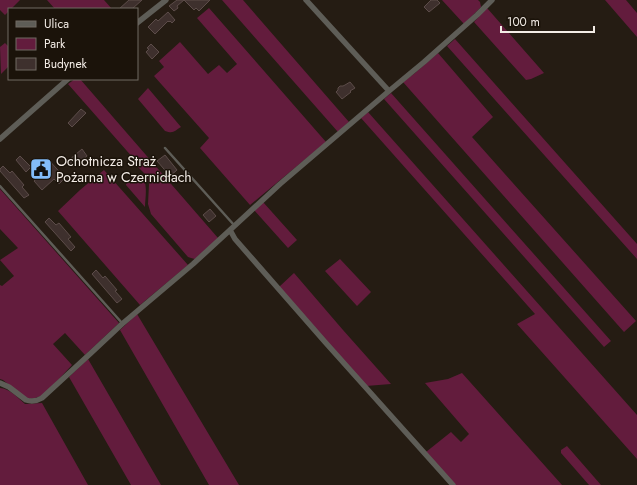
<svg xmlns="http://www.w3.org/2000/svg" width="637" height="485" viewBox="0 0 637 485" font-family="Jost,sans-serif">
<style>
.green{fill:#631c3d}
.building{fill:#3e302d;stroke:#5c4c49}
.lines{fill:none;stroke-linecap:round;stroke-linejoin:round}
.lane{stroke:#5e5d57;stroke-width:2.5}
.street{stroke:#5e5d57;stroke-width:5.5}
.labels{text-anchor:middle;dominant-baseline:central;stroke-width:3;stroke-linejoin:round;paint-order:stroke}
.poi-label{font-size:14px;fill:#f3ece6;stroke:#1b130a;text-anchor:start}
</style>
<rect width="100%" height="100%" fill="#251c13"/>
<path class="green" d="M0 0H20L11 9H9V11L5 15 0 10Z
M47 0H104L112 9H55Z
M222 0H243L349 122 338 132Z
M442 0H478L480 2 481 7 464 24Z
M605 0H626L637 13V37Z
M209 8 326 142 250 205 200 148 209 138 154 76 164 67 159 61 180 42 208 74 219 65 227 73 237 64 197 18Z
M487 8 544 73 531 79 526 80 474 22Z
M455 39 637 244V259L447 46Z
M5 43 9 47V66L1 74 0 47Z
M438 53 493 117 472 137 636 321 624 332 403 82 415 73Z
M75 79H80L218 238 195 259 191 258 188 257 151 214 148 204 149 184 148 180 146 175 132 161 134 159 68 84Z
M148 88 181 127C174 131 174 134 165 131L138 99Z
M391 93 611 341 604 347 384 99Z
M368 112 637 415V459L517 324 535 314 361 118Z
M104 170 188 265 140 305 58 211 80 190Z
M136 174C150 176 145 197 145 207L126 185V184Z
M0 189 119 323 85 355 65 333 53 344 72 365 44 395 35 398 30 399 24 397 3 380 0 379V285L2 286 14 276 0 260 18 248 0 229Z
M263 202 297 240 288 248 254 210Z
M340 259 371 292 357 306 325 271Z
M294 273 343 330 391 384 366 386 279 287Z
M137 314 239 485H209L120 330Z
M88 359 161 485H131L69 377Z
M462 373 562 485H455L426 452 451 432 461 442 469 434 425 383 448 379Z
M0 388C9 388 18 398 25 404L42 403 88 485H0Z
M567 446 601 485H589L561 453V450Z"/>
<path class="building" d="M129 0H142L132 9H119Z
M177 0H210L199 11 196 8 194 10 184 0 177 6 178 8 174 11 169 6Z
M431 0H437L440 3 429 12 424 7Z
M168 12 175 20 172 23 170 21 169 22 168 21 155 34 148 27 156 19 158 21Z
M151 44 159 52 152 59 146 52 149 49 147 48Z
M350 82 355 88 350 91 351 92 342 99 336 92 338 90V88L340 86H343L345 85Z
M81 109 86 113 72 127 68 123Z
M82 149 87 156 74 167 72 165 69 166 70 163 68 161Z
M165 155 177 170 170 176 157 161Z
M20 156 31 167 26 172 16 160Z
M47 158 65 178 59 184 54 179 42 190 34 181 48 169 43 163Z
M3 166 10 173 12 171 24 185 22 187 29 195 24 198 0 171V169Z
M210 209 216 216 209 222 203 215Z
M49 218 56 225 59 223 71 237 68 239 75 247 71 251 45 222Z
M96 270 103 278 105 276 117 290 115 291 122 299 117 303 92 274Z"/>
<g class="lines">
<path class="lane" d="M165 148 234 225
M0 186 122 323"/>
<path class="street" d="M306 0 389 91 280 184 230 230 235 239 325 342 453 485
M137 23 166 0
M389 91 424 62 477 15 492 0
M0 139 68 79
M0 383 9 387 26 400C32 402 37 401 42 398L91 353 122 324 193 264 230 230"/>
</g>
<defs>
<g id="civic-square" transform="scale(1.15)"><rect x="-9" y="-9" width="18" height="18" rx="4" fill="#82bcfa" stroke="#1b130a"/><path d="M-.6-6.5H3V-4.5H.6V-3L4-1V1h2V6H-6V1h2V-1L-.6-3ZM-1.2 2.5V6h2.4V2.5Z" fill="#111"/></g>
</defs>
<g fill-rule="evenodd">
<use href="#civic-square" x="41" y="169"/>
</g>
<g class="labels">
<g class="poi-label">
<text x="56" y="161">Ochotnicza Straż<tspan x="56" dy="16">Pożarna w Czernidłach</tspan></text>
</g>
</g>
<rect x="8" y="8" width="130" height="72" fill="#1b130a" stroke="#716a62"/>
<rect x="16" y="21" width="20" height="6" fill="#5e5d57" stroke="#716a62"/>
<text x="44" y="28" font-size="12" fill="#f3ece6">Ulica</text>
<rect x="16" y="38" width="20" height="12" fill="#631c3d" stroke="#716a62"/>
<text x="44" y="48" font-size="12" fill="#f3ece6">Park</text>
<rect x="16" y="58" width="20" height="12" fill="#3e302d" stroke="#716a62"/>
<text x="44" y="68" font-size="12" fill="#f3ece6">Budynek</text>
<path d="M501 26v6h93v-6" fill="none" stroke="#f3ece6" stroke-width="2"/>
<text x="507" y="26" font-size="12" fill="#f3ece6" stroke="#1b130a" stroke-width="3" paint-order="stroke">100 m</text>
</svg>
